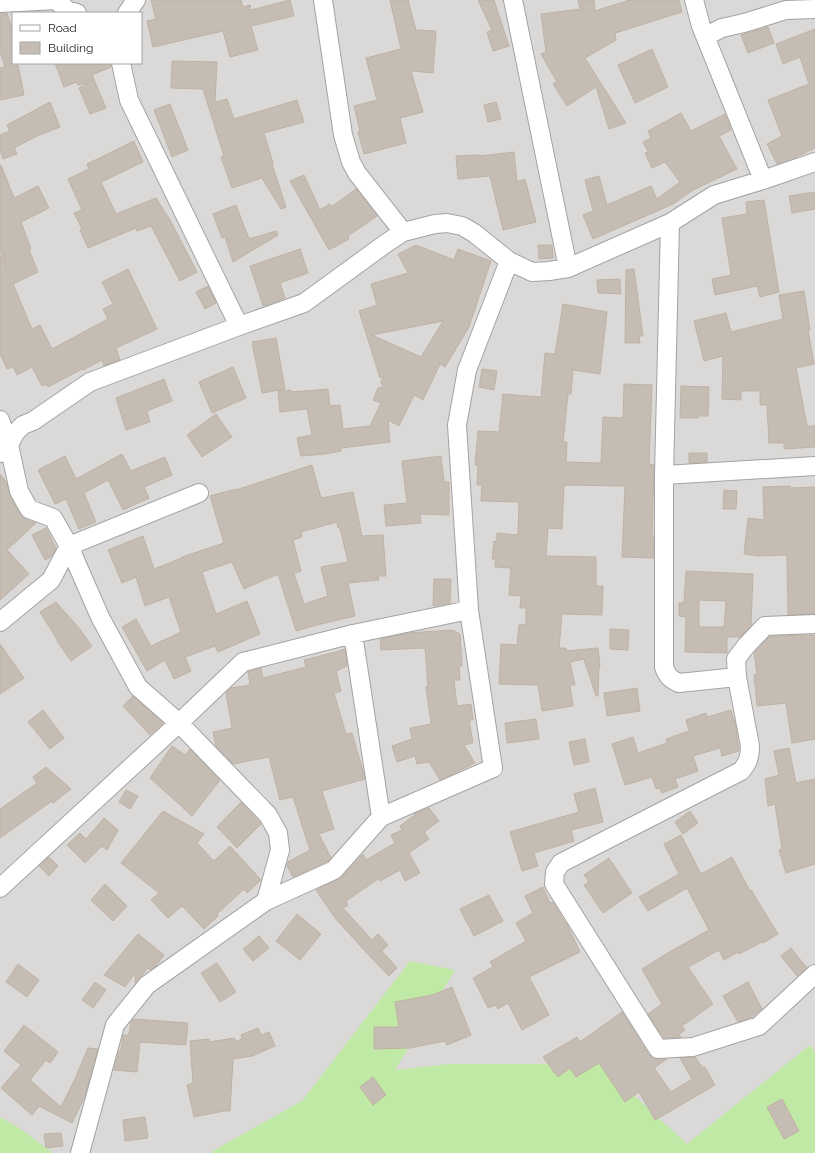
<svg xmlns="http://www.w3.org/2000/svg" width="815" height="1153" viewBox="0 0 815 1153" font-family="Raleway,sans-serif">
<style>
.residential{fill:#dad9d8;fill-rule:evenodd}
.grass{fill:#c0e9a5}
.building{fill:#c5bdb4;stroke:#bfb2a3;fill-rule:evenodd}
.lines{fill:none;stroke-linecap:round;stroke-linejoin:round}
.street-casing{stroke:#a3a3a3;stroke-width:20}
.street{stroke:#fff;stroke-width:18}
</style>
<rect width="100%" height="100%" fill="#edeae1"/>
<path class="residential" d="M0 0H815V1153H0ZM13 13H141V63H13Z"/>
<path class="grass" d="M410 961 455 970 395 1070 449 1064H600L687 1144 810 1045 815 1053V1153H210L225 1144 302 1101Z
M0 1117 19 1128 53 1153H0Z"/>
<path class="building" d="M151 0H241L243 7 250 5 251 10 290 0 294 16 251 26 258 50 230 57 223 31 153 47 147 21 156 19Z
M390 0H408L416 30 436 31 433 73 411 71 423 112 400 118 406 143 364 154 358 132 360 131 354 106 377 100 366 58 401 49Z
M478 0H494L509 46 493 51 487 32 492 30Z
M578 0H594L595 11 630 0H679L682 12 615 33 616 40 585 58 626 123 609 129 596 87 567 106 553 84 557 82 541 54 546 52 541 14 580 9Z
M0 13H7L13 32V66L18 65 24 95 0 100V68L5 67 0 52Z
M768 27 774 43 748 53 741 35Z
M815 29V148L796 157 777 164 767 144 782 136 768 100 809 84 800 57 783 64 776 44Z
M652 49 668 87 635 103 618 65Z
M172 61 217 62 215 102 227 99 234 119 297 100 304 122 264 133 273 163 272 164 286 207 281 209 262 178 232 188 221 157 224 156 203 89 171 88Z
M55 63H111V67L92 75 106 108 90 114 79 88 88 83 78 85 77 82 64 87Z
M50 102 60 127 37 136 14 148 17 154 3 159 0 150V135L10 131 7 125Z
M496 102 501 119 488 122 484 105Z
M170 104 188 150 172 157 154 110Z
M681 113 691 131 725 114 731 130 719 136 737 169 693 190 673 204 593 239 583 215 593 211 585 180 599 176 607 205 651 186 657 199 680 182 665 162 652 168 645 153 648 152 643 142 651 138 648 131Z
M134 141 143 162 101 182 116 214 156 198 170 220 197 272 180 281 151 226 137 231 136 228 88 248 80 230 82 229 74 213 82 210 68 179 89 169 87 164Z
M514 152 517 182 525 179 536 222 503 230 490 176 458 179 456 156 480 155V156Z
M0 165H1L14 198 38 186 49 208 21 222 31 249 29 250 38 272 13 284 32 329 40 325 52 349 108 319 103 309 113 304 102 282 128 269 157 329 116 348 120 360 104 366 102 360 83 370 82 369 48 387 47 384 42 386 32 367 17 375 13 367 7 369 0 354V254L5 265H6L0 249Z
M304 175 320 210 330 204 331 207 356 189 377 216 348 236 349 239 329 250 290 181Z
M815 192V209L792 213 789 196Z
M764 200 779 292 760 297 757 286 715 295 712 279 731 275 722 218 747 214 746 202Z
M236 205 249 239 276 231 278 235 233 262 225 237 222 238 213 214Z
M416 245 454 260 458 249 491 261 469 327 445 367 440 364 423 400 414 395 399 426 388 420 390 442 341 448V451L325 454 301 456 297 438 312 435 307 409 280 412 278 391 291 390V392L328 389 330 406 340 405 343 429 370 426 381 403 373 400 378 388 383 387 381 382 384 377 380 378 359 311 377 305 371 284 408 273 398 254ZM443 321 421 357 372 335Z
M538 245H552L553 258 539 259Z
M300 249 308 273 280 283 285 298 263 306 250 266Z
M634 269 643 336H639L640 343H625L626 270Z
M620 279 621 294 598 293 597 280Z
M208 286 216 303 205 309 196 292Z
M804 291 810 330H808L814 364 796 368 807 426H815V447L784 449V443H769L767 405H760V391H741V400L722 399 723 356 704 361 694 321 726 313 731 332 783 319 779 295Z
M563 304 607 312 600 374 573 370 571 394H568L563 442H567L566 462 601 463 603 417 623 418 624 384 652 385 649 464 654 465 652 537H654V558L622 557 625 486 564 485 562 529 548 528 546 556 596 557V586H603L602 615 562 614 559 648H566V651L598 648 600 666 599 667 598 696H596L584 659 570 662 575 685H570L573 706 542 711 538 685 499 684 501 644 517 645 519 625 526 624V608H520L521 596 509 595 511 568 495 567 496 559H492L494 541 497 542V533L518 535 519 502 481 501 482 485H477L478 465H475L478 431 499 432 503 394 541 397 545 353 555 354Z
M276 338 285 389 262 393 252 342Z
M233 367 246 398 212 413 199 382Z
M482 369 497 371 494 390 479 387Z
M164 379 172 401 147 411 150 422 126 430 116 398Z
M681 386 709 387 708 416H698V418H680Z
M216 414 232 437 202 457 187 435Z
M689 453H707V462L689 463Z
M122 454 131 471 165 457 172 475 144 487 149 498 123 510 108 480 84 493 96 522 79 529 66 499 55 504 38 470 65 456 76 479Z
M441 456 444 482H449V515L420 514 421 523 386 526 384 505 407 503 402 461Z
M312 465 321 498 353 492 362 536 383 535 386 576H378L379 580 348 583 355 616 321 624 296 631 278 574 244 589 232 562 202 572 216 614 247 601 260 634 218 652 215 646 185 657 191 671 174 679 165 660 147 671 122 627 136 619 151 646 181 632 169 597 145 606 136 577 122 583 108 550 143 536 154 569 182 558V557L224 543 210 496 236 489V490ZM337 522 338 528H340L348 562 321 567 328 596 304 604 294 573 301 571 293 540 302 537 301 532Z
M0 474 7 483 10 496 20 514 25 519 36 523 7 550 29 574 0 600Z
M790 486V488L815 487V614L788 615 787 555 758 556 744 554 748 518 764 520 763 487Z
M724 490 737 491 736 509H723Z
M46 528 56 548 51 557 45 560 32 535Z
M686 571 753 574 751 626 740 637H727V653L685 652 686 617 679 616V603H684ZM699 600 726 601 724 627H699Z
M434 579H451L450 603 433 606Z
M56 602 79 628 92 646 71 661 57 641H58L40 612Z
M610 629 629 630 628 650 610 649Z
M452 630 460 634 462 666H459L460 680H454L457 706 471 704 473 720H469L473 743 464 745 475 763 440 780 429 762 417 764 415 756 397 762 392 746 412 739 410 728 431 724 426 687H428L425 648 381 650 380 639 407 633Z
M815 635V739L792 743 786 703 757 706 754 675 757 674 754 653 770 636Z
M0 644 24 678 0 694Z
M345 649 347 666 336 671 341 691 334 693 346 734 352 733 363 771 365 779 322 791 334 829 319 834 331 858 328 861 293 877 287 866 288 862 310 850 293 797 280 800 269 757 233 764 216 746 213 732 232 728 226 693 231 688 250 685 248 672 261 668 263 678 306 667 304 660 336 652Z
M637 688 640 711 607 716 604 693Z
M133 696 163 723 150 735 123 706Z
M43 710 64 738 50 749 28 722Z
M731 710 736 727 739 751 722 756 720 748 693 756 698 771 675 779 678 787 662 793 660 788 656 789 652 777 625 785 612 744 633 737 638 753 667 743 666 739 689 731 686 720 706 713 707 717Z
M536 719 539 739 507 743 505 723Z
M585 739 589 762 574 765 569 742Z
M172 746 185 755 190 749 220 780 192 816 150 778Z
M789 748 796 783 815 779V864L786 873 779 850 782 849 775 804 768 806 765 779 779 775 774 751Z
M46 767 71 789 53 803 52 801 0 838V809L37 783 33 777Z
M595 788 603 822 571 830 574 841 534 853 538 866 522 871 510 832 579 812 574 794Z
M126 790 138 796 130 809 119 802Z
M241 802 261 824 237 848 217 827Z
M429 808 439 821 424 832 429 839 409 853 420 873 405 881 400 870 380 881 378 879 346 901 348 905 343 908 372 940 378 934 388 945 382 951 397 968 389 976 363 949 335 918 316 890 342 877 363 854 366 860 395 843 391 835 402 830 400 826 415 815 414 814Z
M163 811 204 834 197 843 214 861 230 846 261 880 247 893 244 889 217 914 218 916 204 929 182 906 168 918 151 900 159 893 121 863Z
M690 811 698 823 683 834 675 822Z
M104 818 118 830 107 850 102 846 85 863 67 845 80 833 86 839Z
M681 835 701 874 732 857 750 891 751 890 778 934 763 943 762 942 739 954 738 952 724 960 719 950 688 967 713 1004 682 1026 685 1030 679 1034 681 1037 664 1038 648 1014 662 1004 642 969 671 951 709 930 687 888 648 911 639 897 679 874 664 844Z
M49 857 58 866 49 876 39 866Z
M609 858 632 893 603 913 584 885 589 882 584 875Z
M105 884 127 906 113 921 91 900Z
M543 887 550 903 553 902 566 924H567L580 952 529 977 549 1015 522 1030 508 1003 498 1009 495 1005 488 1008 473 978 493 967 490 962 526 941 516 923 533 913 525 896Z
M489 895 503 921 474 936 460 909Z
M297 914 321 934 300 960 276 941Z
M138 934 164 955 155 967 150 970 148 968 135 983 136 972 125 987 104 975Z
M259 936 269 948 253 961 243 949Z
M791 948 807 968 797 976 781 956Z
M217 963 236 992 220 1002 201 973Z
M18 964 39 980 27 997 6 982Z
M95 982 106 990 93 1008 82 1000Z
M748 982 762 1009 752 1017 738 1022 723 996Z
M452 987 471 1035 447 1045 445 1041 410 1048 374 1049V1027H399L395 1002 432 995Z
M622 1012 649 1055 654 1058 659 1059H667L654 1068 671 1092 692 1079 680 1058 695 1057 703 1068 705 1067 715 1085 655 1120 639 1092 625 1102 599 1063 576 1077 570 1068 558 1077 543 1057 577 1037 580 1042Z
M133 1019 188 1023 186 1045 140 1042 137 1072 114 1070 119 1051H121L123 1035H129L131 1022Z
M24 1025 58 1052 50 1063 46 1060 30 1080 61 1107 75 1079 88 1048 98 1049 85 1096 72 1123 39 1106 32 1115 1 1088 21 1065 4 1051Z
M258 1028 261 1035 269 1032 275 1046 252 1056 233 1059 230 1111H224L194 1117 187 1085 193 1083 190 1041 209 1039V1042L234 1038 237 1042 242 1038 241 1035Z
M373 1077 386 1095 373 1105 360 1087Z
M782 1099 799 1131 784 1139 767 1107Z
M145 1117 148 1138 125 1141 123 1120Z
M61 1133 63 1146 46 1148 44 1134Z"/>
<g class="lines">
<g class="street-casing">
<path id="street" d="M323 0 343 135 351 162 357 173 403 232
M513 0 568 268
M694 0 701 26 763 180
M0 3 56 0 67 10 77 13
M127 13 136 0
M706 36 722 28 744 23 786 10 815 9
M121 63 129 100 239 326
M670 223 664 475V667C667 676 670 679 679 683L737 677 750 746C750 757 748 763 741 771L561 863 555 872 554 884 658 1049 693 1047 759 1026 815 974
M0 420 9 445 19 491 29 509 53 518 69 546 51 580 0 622
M0 453 9 445 15 433 23 425 33 421 90 382 239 326 304 303 385 244 403 232 435 224 447 223 462 226 474 233 509 261 532 272 549 271 568 268 670 223 714 195 763 180 815 162
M664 475 815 466
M199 493 69 546 100 617 138 687 179 723 268 815 278 833 280 850 266 901
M353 634 381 817
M737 677 736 659 746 646 765 626 815 624
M0 888 179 723 243 662 353 634 469 610 457 425 467 370 509 261
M80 1153 115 1025 147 985 266 901 334 870 381 817 493 768 469 610"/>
</g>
<use href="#street" class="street"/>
</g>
<rect x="12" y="12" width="130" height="52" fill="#ffffff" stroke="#a4a4a4"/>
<rect x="20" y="25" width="20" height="6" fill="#ffffff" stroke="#a4a4a4"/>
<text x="48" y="32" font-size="12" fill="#1c1c1c">Road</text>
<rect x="20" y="42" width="20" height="12" fill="#c5bdb4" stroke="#a4a4a4"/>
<text x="48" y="52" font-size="12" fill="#1c1c1c">Building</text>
</svg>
